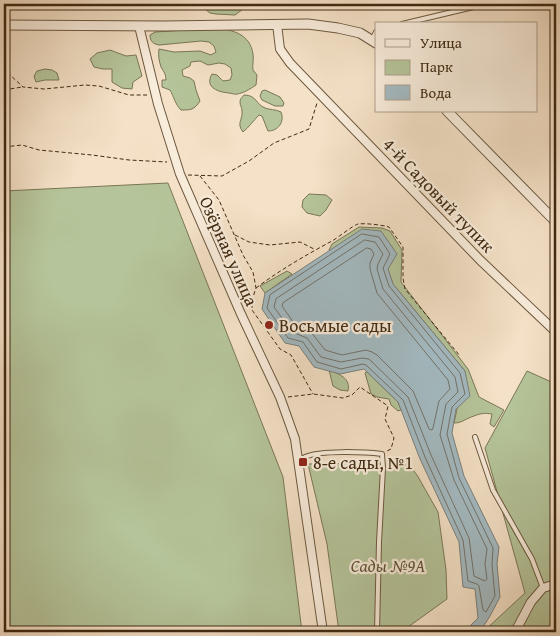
<svg xmlns="http://www.w3.org/2000/svg" width="560" height="636" viewBox="0 0 560 636" font-family="'Gentium Book Plus',serif">
<style>
.green{fill:#b5c49a;stroke:#7a7756}
.water{fill:#a3bac2;stroke:#7b807c}
.lines{fill:none;stroke-linecap:round;stroke-linejoin:round}
.shore{stroke:#72726a;stroke-width:1}
.service-casing{stroke:#6d583f;stroke-width:6}
.minor-casing{stroke:#6d583f;stroke-width:10}
.tertiary-casing{stroke:#6d583f;stroke-width:11}
.path{stroke:#402a12;stroke-width:1;stroke-dasharray:4 2.5;stroke-linecap:butt}
.service{stroke:#f8ecdb;stroke-width:4}
.minor{stroke:#f8ecdb;stroke-width:8}
.tertiary{stroke:#f8ecdb;stroke-width:9}
.poi-dot{fill:#8f2418;stroke:#f8ecdb;stroke-width:2}
.labels{text-anchor:middle;dominant-baseline:central;stroke-width:4.5;stroke-linejoin:round;paint-order:stroke}
.street-label{font-size:18px;fill:#402a12;stroke:#f8ecdb}
.poi-label{font-size:18px;fill:#402a12;stroke:#f8ecdb;text-anchor:start}
.park-label{font-size:18px;font-style:italic;fill:#5d5034;stroke:#f8ecdb}
</style>
<rect width="100%" height="100%" fill="#f4e1c7"/>
<filter id="stains"><feTurbulence type="fractalNoise" baseFrequency=".004" numOctaves="4"/><feColorMatrix values="0 0 0 0 .2 0 0 0 0 .09 0 0 0 0 .02 0 0 0 .5 -.17"/></filter>
<radialGradient id="worn" r=".72"><stop offset=".6" stop-color="#630" stop-opacity="0"/><stop offset="1" stop-color="#630" stop-opacity=".3"/></radialGradient>
<path class="green" d="M203 4H243V9L235 15 216 14 210 13 205 9Z
M216 28C233 30 250 34 253 54 254 60 252 65 253 70L257 75 256 85C250 89 244 93 237 94 236 95 231 93 229 93 219 92 204 88 212 74L217 75 223 81 230 80 232 75 231 68 225 64 219 63 208 65 200 61 191 62 190 66 182 70 183 76 190 78 194 81 196 90 200 101C194 110 191 110 181 110 175 104 174 97 170 90L162 87V80H166C166 74 164 72 161 67 159 61 158 55 159 49L174 52 200 51 211 55 216 52 214 46 209 42 201 41 159 45C153 44 150 41 150 35L155 32Z
M110 50 126 56 136 55 142 76 133 82 132 89 122 88 112 82V69H103L94 67 90 59 97 53Z
M45 69 52 70 57 73 59 80H45L36 82 34 76 37 71Z
M265 90 280 97 284 103 283 106H275L262 100 260 96 262 91Z
M244 95C257 95 255 104 265 108 270 110 275 109 281 112 285 122 278 131 268 131L262 116 259 115C253 121 249 127 243 132 236 123 243 120 242 111 242 107 240 106 240 102 240 98 242 98 244 95Z
M168 183 283 477 302 632H4V191Z
M309 194 326 195 332 200 326 210 320 216 307 213 302 207 303 200Z
M359 227 382 228 390 231 402 250 401 282 468 369 479 397 504 410 494 427 490 424 492 414C486 413 481 413 474 416 467 418 462 423 454 423L465 371 393 284 388 269 329 250 332 244Z
M287 271 292 274 265 293 260 286Z
M329 370C339 374 351 378 348 391L340 390 333 386Z
M527 371 556 384V632H483L525 593 485 448Z
M367 372 398 402 401 410 398 411 391 405 389 399 377 397 371 394 365 373Z
M397 462 410 466 417 475 438 512 446 570 447 599 408 627 403 632H339L327 544 308 464 380 463V468H388V463Z"/>
<path class="water" d="M362 229 381 231 397 254 388 269 393 284 465 371 470 396 456 409 452 433 464 476 499 547 497 564 500 597 490 616 483 627 475 632H464L478 618 475 589 463 587 459 542 420 459 398 402 364 369 340 374 314 367 299 346 285 343 262 309 265 293Z"/>
<g class="lines">
<path class="shore" d="M362 234 379 237 390 254 383 268 389 286 460 373 465 394 452 407 447 434 459 478 493 548 492 565 495 596 486 612 483 610 479 586 477 584 468 581 463 540 425 457 403 400 366 365 363 364 341 369 317 362 303 342 288 338 267 308 270 295Z
M365 240 375 242 383 254 378 264 377 269 383 289 455 377 458 392 446 404 440 435 454 480 487 549 485 564 487 579 485 581 474 576 469 538 431 455 408 397 369 359 362 358 341 362 321 357 307 338 292 332 274 307 276 299Z
M367 248 371 249 374 254 370 263V269L377 293 448 380 450 389 439 401 433 428 432 430 429 429 413 391 377 355 372 352 366 350 342 355 325 350 311 332 306 329 296 326 282 306 283 303Z"/>
<g class="service-casing">
<path id="service" d="M552 4 556 8
M402 24 486 4
M372 40 376 32
M475 437 493 490 532 559 543 588
M299 462C301 460 303 458 305 457 320 450 365 452 382 454L383 468 379 542 377 632"/>
</g>
<g class="minor-casing">
<path id="minor" d="M277 24 280 49 290 63 480 260 556 332
M139 26 158 104 180 174 241 314 280 397 295 439 323 632
M515 632 531 602 543 588 556 584"/>
</g>
<g class="tertiary-casing">
<path id="tertiary" d="M4 25 163 26 308 24 338 28 360 33 376 43
M447 111 556 222"/>
</g>
<path class="path" d="M4 67 8 73 23 87 44 89 85 85 99 86 129 95H147
M4 90 22 87
M4 147 22 145 39 150 92 155 129 160 167 162
M188 175 222 176 249 161 274 143 309 129 317 103
M200 176 219 200 243 255 253 272 256 288 252 300V310L280 349 291 355 313 394
M235 235 249 242 270 245 300 242 314 249
M256 288C280 270 306 255 332 241 339 237 352 226 358 224 366 223 382 225 389 227L403 247V278L405 289 460 356
M288 397 313 394 343 398 352 395 360 387 388 406 385 419 394 438 391 449 387 451"/>
<use href="#service" class="service"/>
<use href="#minor" class="minor"/>
<use href="#tertiary" class="tertiary"/>
</g>
<g class="poi-dot">
<circle cx="269" cy="325" r="5"/>
<rect x="298" y="457" width="10" height="10" rx="2.5"/>
</g>
<g class="labels">
<g class="street-label">
<text transform="translate(439 195) rotate(46)">4-й Садовый тупик</text>
<text transform="translate(229 251) rotate(66)">Озёрная улица</text>
</g>
<g class="poi-label">
<text x="279" y="325">Восьмые сады</text>
<text x="313" y="462">8-е сады, №1</text>
</g>
<g class="park-label">
<text x="388" y="565">Сады №9А</text>
</g>
</g>
<rect width="560" height="636" fill="none" stroke="#f4e1c7" stroke-width="20"/>
<rect x="5" y="5" width="550" height="626" fill="none" stroke="#402a12" stroke-width="2.5"/>
<rect x="10" y="10" width="540" height="616" fill="none" stroke="#402a12"/>
<rect x="375" y="22" width="162" height="90" fill="#f8ecdb" stroke="#ae9e8b"/>
<rect x="385" y="39" width="25" height="8" fill="#f8ecdb" stroke="#ae9e8b"/>
<text x="420" y="48" font-size="15" fill="#402a12">Улица</text>
<rect x="385" y="60" width="25" height="15" fill="#b5c49a" stroke="#ae9e8b"/>
<text x="420" y="72" font-size="15" fill="#402a12">Парк</text>
<rect x="385" y="85" width="25" height="15" fill="#a3bac2" stroke="#ae9e8b"/>
<text x="420" y="98" font-size="15" fill="#402a12">Вода</text>
<rect width="100%" height="100%" filter="url(#stains)"/>
<rect width="100%" height="100%" fill="url(#worn)"/>
</svg>
